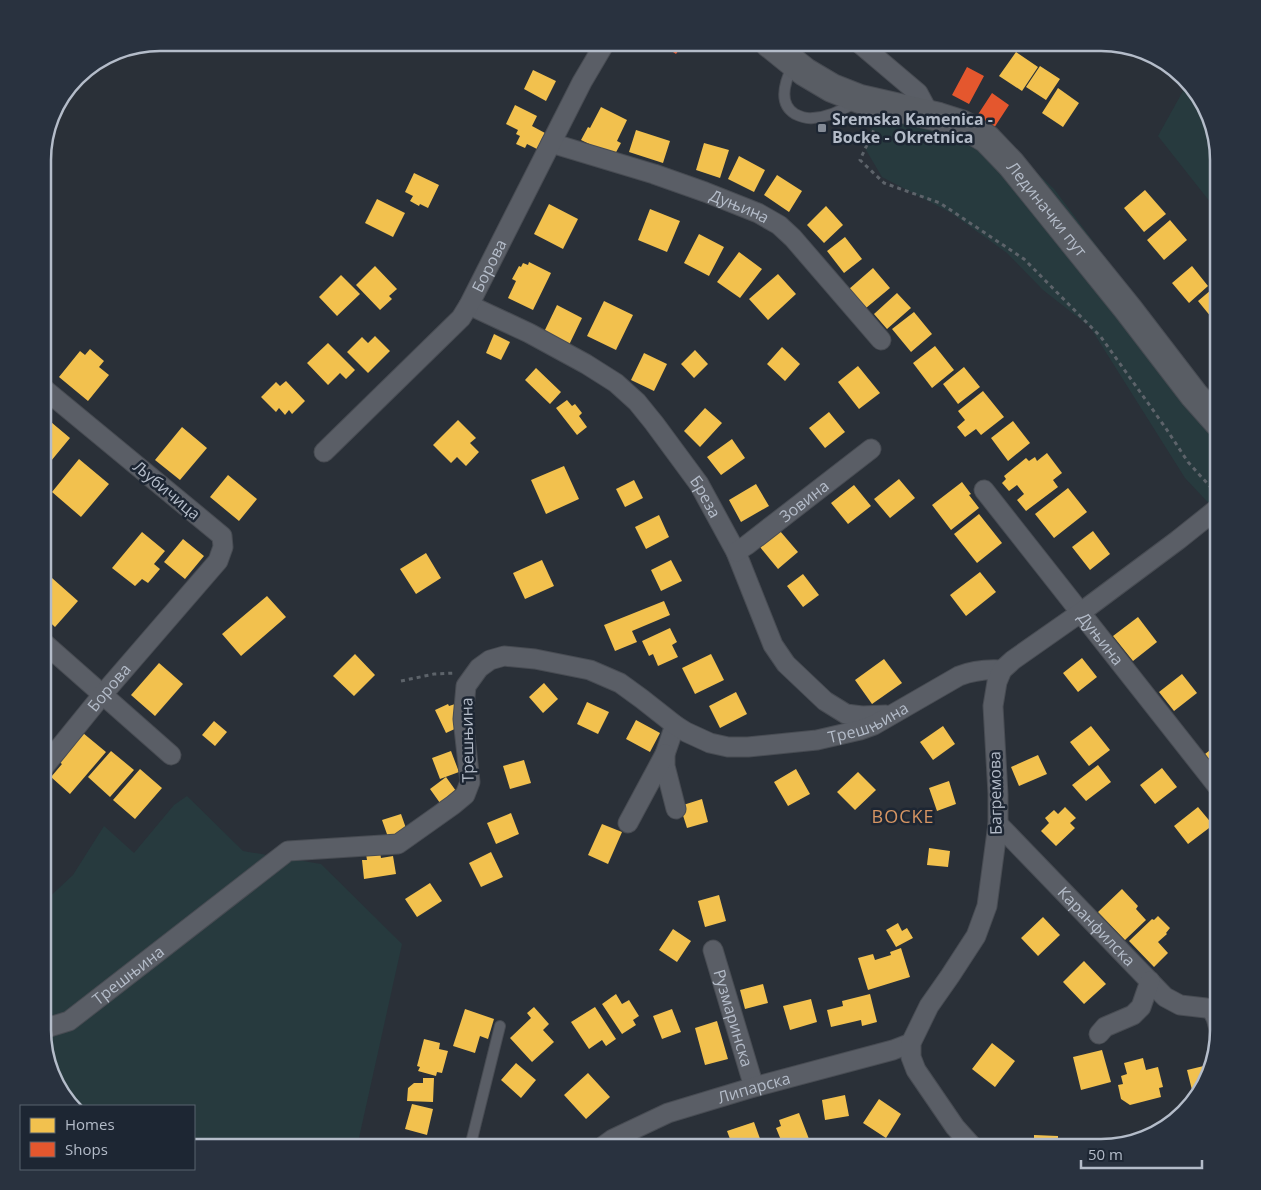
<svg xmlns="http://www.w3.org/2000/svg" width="1261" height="1190" viewBox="0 0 1261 1190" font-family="'Open Sans',sans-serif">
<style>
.green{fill:#273a3e}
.homes{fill:#f2c14e}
.shops{fill:#e4572e}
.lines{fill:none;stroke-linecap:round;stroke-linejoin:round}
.service-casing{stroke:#484c53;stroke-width:12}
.minor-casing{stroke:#484c53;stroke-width:21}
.secondary-casing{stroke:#484c53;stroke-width:30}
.path{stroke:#5d636a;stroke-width:3;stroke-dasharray:4 4;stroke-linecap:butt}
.service{stroke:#5a5e66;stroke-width:10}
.minor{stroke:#5a5e66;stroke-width:19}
.secondary{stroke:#595d64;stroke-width:28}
.poi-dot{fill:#848b96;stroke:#1d2633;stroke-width:2}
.labels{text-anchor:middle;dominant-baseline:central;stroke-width:5;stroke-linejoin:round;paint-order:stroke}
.poi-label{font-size:16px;font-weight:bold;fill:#b4bcc9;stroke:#1d2633;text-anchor:start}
.street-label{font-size:16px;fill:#b4bcc9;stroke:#1d2633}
.neighbourhood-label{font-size:18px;letter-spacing:1px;fill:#d59563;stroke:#1d2633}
.rim{fill:none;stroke:#b4bcc9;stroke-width:2.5}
</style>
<rect width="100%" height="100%" fill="#2a3038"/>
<path class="green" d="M1188 82 1209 115 1218 153V212L1158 136Z
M931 99 1015 152 1054 189 1132 293 1218 412V513L1185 478 1090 327 1043 290 1007 253 951 213 882 177 863 145 879 114Z
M187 796 243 851 321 864 402 944 357 1147H194V1106H72L52 1075 43 1037V903L73 875 104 826 134 853 174 805Z"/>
<path class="homes" d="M954 43H970L963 51Z
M1016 52 1038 67 1022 91 999 76Z
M1040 66 1060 79 1046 100 1026 87Z
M533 70 556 81 546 101 524 89Z
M1058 88 1079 103 1063 127 1042 113Z
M515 105 537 116 532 126 545 133 537 149 527 144 525 148 516 144 520 136 516 134 518 130 506 124Z
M601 107 627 120 617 141 621 143 614 156 581 140 588 127 590 128Z
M636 130 670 141 663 163 629 152Z
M704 143 729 150 720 178 696 170Z
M739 156 765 170 754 192 728 179Z
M414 173 439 185 428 208 420 204 419 206 410 201 413 196 405 192Z
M777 175 802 191 789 212 764 195Z
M1145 190 1166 214 1144 232 1124 208Z
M377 199 405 213 393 237 365 223Z
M549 204 578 219 563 249 534 234Z
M826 206 843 225 824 243 807 225Z
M650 209 680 221 667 252 638 240Z
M1170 220 1187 240 1164 260 1147 240Z
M699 234 724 247 709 276 684 263Z
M845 237 862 259 844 273 827 251Z
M739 252 762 269 740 298 717 282Z
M529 262 551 273 533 310 508 298 516 281 512 279 519 266 521 267 523 263 528 265Z
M375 266 397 289 389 296 392 299 380 310 356 285Z
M1192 266 1208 286 1189 303 1172 283Z
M873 268 890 288 866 308 849 289Z
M778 274 796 294 768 320 749 299Z
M341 275 360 294 337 316 319 297Z
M1218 284V321L1216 323 1198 301Z
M897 293 911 308 887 329 874 314Z
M604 301 633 315 616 350 587 336Z
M557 305 582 318 569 345 544 332Z
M914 312 932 334 911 352 892 329Z
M494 334 510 342 501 360 486 353Z
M375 336 390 351 368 373 347 352 362 337 368 343Z
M328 343 355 370 346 379 340 373 328 385 307 363Z
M935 346 954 370 932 388 913 363Z
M782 347 800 364 785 381 767 364Z
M90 349 104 361 99 367 109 375 88 401 59 377 80 351 85 355Z
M695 350 708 364 694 378 681 364Z
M644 353 667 364 654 391 631 380Z
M858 366 880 393 859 409 838 382Z
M964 367 980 387 958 404 943 384Z
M536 368 561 392 550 404 525 380Z
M286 381 305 401 292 414 289 410 285 415 279 408 276 412 261 397 276 382 280 386Z
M983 391 1004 417 981 435 976 429 965 437 957 427 965 420 958 411Z
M567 400 572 406 575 404 582 413 579 416 587 427 577 435 556 408Z
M705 408 722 423 700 447 684 431Z
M829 412 845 432 825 448 809 428Z
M45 417 70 438 46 467 43 465V420Z
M458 420 476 438 470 443 479 452 466 466 457 457 451 463 433 445Z
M1013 421 1030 443 1008 461 991 438Z
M182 427 207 448 180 480 155 460Z
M732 439 745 458 721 475 707 457Z
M1047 453 1062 473 1053 480 1058 487 1026 511 1017 500 1024 494 1017 485 1009 491 1002 483 1006 479 1004 476 1026 458 1029 461 1035 457 1037 461Z
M79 459 109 484 81 517 52 492Z
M564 466 579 499 546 514 531 480Z
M228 475 257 499 239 521 210 497Z
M899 479 915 498 890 518 874 499Z
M634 480 643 498 625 507 616 489Z
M962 482 971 494 969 495 979 508 951 530 932 505Z
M756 484 769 506 741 522 729 500Z
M854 485 871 506 848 524 831 503Z
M1068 488 1087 512 1054 538 1035 514Z
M979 514 1002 543 977 563 954 534Z
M659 515 669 537 646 549 635 527Z
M780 531 798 552 778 569 760 547Z
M1093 531 1110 554 1090 570 1072 547Z
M142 532 165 551 154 564 160 569 148 583 142 579 135 586 112 568Z
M183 539 204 556 185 579 164 562Z
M426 553 441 578 416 594 400 569Z
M542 560 554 586 525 599 513 573Z
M671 560 682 581 661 591 651 570Z
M980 572 996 592 966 616 950 595Z
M803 574 819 595 803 607 787 586Z
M52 578 78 601 55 627 43 616V588Z
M267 596 286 617 241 656 222 634Z
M664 601 670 615 632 631 637 642 615 651 604 625Z
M1138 617 1157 642 1133 661 1113 636Z
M670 628 677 642 672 645 678 657 658 666 653 654 649 656 642 641Z
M355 654 375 675 354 696 333 676Z
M711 654 724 680 695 694 682 668Z
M1082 658 1097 677 1078 692 1063 673Z
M884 659 902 683 872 704 855 680Z
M159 663 183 684 155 716 131 695Z
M1182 674 1197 693 1174 711 1159 692Z
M544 683 558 699 543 713 529 697Z
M736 692 747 714 720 728 709 706Z
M587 702 609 712 598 734 577 724Z
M458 703 459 727 446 733 435 710 448 704 449 706Z
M636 720 660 733 650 752 626 739Z
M214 721 227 732 215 746 202 735Z
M943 726 955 744 933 760 920 742Z
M1091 726 1110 750 1089 766 1070 742Z
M83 733 106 752 70 794 51 777 62 764 58 761Z
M1218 744V770L1205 754Z
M111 751 134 770 110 797 88 777Z
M451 751 459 772 440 779 432 758Z
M1038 755 1047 774 1019 786 1011 767Z
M524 760 531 783 510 789 503 766Z
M1098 765 1111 782 1086 801 1072 785Z
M1162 768 1177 787 1155 804 1140 785Z
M140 769 162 788 135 819 113 800Z
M796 769 810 794 788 806 774 782Z
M858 772 876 790 855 810 837 792Z
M446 777 456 791 440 803 430 789Z
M949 781 956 804 937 811 929 788Z
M702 799 708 822 687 828 680 806Z
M1065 807 1076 818 1070 823 1075 828 1056 846 1041 831 1049 823 1045 818 1054 810 1058 814Z
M1198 807 1213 825 1188 844 1174 826Z
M511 813 519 834 496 844 487 823Z
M401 814 407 831 388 837 382 820Z
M602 824 622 832 608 864 588 855Z
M929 848 950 851 948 867 927 865Z
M380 852 381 858 393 856 396 874 364 879 362 860H367L366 854Z
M491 852 503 877 481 887 469 863Z
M430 883 442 901 417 917 405 899Z
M1122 889 1138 906 1136 909 1146 920 1125 940 1098 912Z
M719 895 726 921 705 927 698 901Z
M1158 916 1170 928 1166 933 1167 934 1158 942 1168 953 1154 967 1129 941 1152 919 1154 920Z
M1043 917 1060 935 1038 956 1021 938Z
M898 923 902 931 907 928 913 938 896 947 886 930Z
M673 929 691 941 677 962 659 950Z
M901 948 910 977 868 990 858 958 873 954 875 960 891 955 890 952Z
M1084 961 1106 984 1084 1004 1063 982Z
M763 984 768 1003 745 1009 740 990Z
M616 994 622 1004 629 1000 639 1016 633 1020 636 1025 622 1034 602 1004Z
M870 994 877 1022 862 1026 861 1020 831 1027 827 1010 843 1006 842 1001Z
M811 999 817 1022 790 1030 783 1006Z
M534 1007 549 1024 543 1030 554 1042 532 1062 510 1038 531 1018 527 1013Z
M595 1007 616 1039 606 1046 602 1040 589 1049 571 1022Z
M465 1009 494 1019 488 1039 480 1036 475 1053 453 1046Z
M672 1009 681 1032 662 1039 653 1016Z
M717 1021 728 1059 705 1065 695 1028Z
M424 1039 440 1043 439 1049 448 1051 442 1073 437 1072 436 1076 418 1071 420 1067 417 1066Z
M992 1043 1015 1061 995 1087 972 1069Z
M1102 1050 1111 1082 1081 1090 1073 1057Z
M1143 1058 1146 1070 1158 1067 1163 1087 1159 1088 1161 1097 1130 1105 1121 1099 1118 1085 1123 1084 1121 1076 1127 1074 1124 1063Z
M516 1063 536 1080 521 1098 501 1080Z
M1212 1064 1209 1075 1194 1098 1187 1070Z
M588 1073 610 1097 586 1119 564 1095Z
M423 1078H434L433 1102 407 1101 408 1088 414 1083H423Z
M845 1095 849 1116 825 1120 822 1100Z
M879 1099 901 1114 886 1138 863 1123Z
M412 1104 433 1109 427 1135 405 1129Z
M799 1113 809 1139 789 1145 788 1143 783 1145 776 1128 781 1126 779 1120Z
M754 1122 763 1147H733L727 1131Z
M1034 1135 1058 1136V1147H1034Z
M914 1139 929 1147H909Z"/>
<path class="shops" d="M654 43H684L676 54 664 46 662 48Z
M967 67 984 76 969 104 952 95Z
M992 93 1009 105 994 128 977 116Z"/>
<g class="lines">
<g class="service-casing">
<path id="service" d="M793 65C786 79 777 103 795 114 801 117 806 119 813 118 829 117 843 110 856 102
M1206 1008 1212 1020 1217 1039
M470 1147 500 1026"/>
</g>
<g class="minor-casing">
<g id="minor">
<path d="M859 43 918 93 926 108 929 116"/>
<path id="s1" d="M551 143 654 174 705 192 758 213 779 225 793 238 881 340"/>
<path id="s2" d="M469 305 529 333 586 364 616 383 637 402 654 423 699 484 736 552 773 645 786 664 825 701 846 714 862 716 886 715"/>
<path id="s3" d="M324 452 461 318 469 305 582 82 605 43"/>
<path id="s4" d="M984 490 1218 787"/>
<path id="s5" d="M736 552 747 545 871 449"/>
<path d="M43 642 171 755"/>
<path d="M675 725 665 754V766L676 809"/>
<path id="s6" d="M43 768 103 694 218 561 223 547 222 536 43 388"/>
<path d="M628 823 665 754"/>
<path id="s7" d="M998 824 1165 997 1180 1005 1206 1008"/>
<path id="s8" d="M713 950 754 1087"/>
<path id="s9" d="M43 1029 69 1021 288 851 398 844 453 805 465 795 470 782 463 719 466 686 479 668 490 660 504 656 535 659 590 670 620 683 642 699 675 725 686 732 710 743 728 747H748L817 740 860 730 874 725 959 676C974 670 986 669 1002 670"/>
<path d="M1099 1034 1105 1027 1133 1015 1141 1007 1150 981"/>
<path id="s10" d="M602 1147 613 1139 668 1113 754 1087 893 1050 911 1043"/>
<path d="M973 1147 955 1127 916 1070 911 1057V1043L929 1006 950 976 976 936 987 906 998 824V794L993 706 997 682 1002 670 1013 660 1080 613 1178 540 1218 508"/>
</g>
</g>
<g class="secondary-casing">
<g id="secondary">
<path id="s11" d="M769 43 805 72 832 88 860 99 939 117 961 124 974 131 987 139 1011 164 1128 309 1194 395 1218 422"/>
</g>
</g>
<path class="path" d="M877 123 860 160 884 183 940 203 1024 259 1101 337 1165 427 1188 462 1215 492
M401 681 434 674 455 673"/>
<use href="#service" class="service"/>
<use href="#minor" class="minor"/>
<use href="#secondary" class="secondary"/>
</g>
<rect class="poi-dot" x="817" y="123" width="10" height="10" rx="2.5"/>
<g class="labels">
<g class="poi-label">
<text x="832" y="119">Sremska Kamenica -<tspan x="832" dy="18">Bocke - Okretnica</tspan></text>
</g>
<g class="street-label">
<text stroke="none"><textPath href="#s1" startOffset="199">Дуњина</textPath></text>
<text stroke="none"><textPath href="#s11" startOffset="334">Лединачки пут</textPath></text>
<text stroke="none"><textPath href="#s3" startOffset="251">Борова</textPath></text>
<text transform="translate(167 490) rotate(40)">Љубичица</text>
<text stroke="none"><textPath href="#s2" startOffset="312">Бреза</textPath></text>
<text stroke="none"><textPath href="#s5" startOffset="85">Зовина</textPath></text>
<text stroke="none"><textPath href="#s4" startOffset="189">Дуњина</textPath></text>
<text stroke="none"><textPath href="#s6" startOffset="104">Борова</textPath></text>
<text stroke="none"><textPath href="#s9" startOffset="1049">Трешњина</textPath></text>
<text transform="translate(467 740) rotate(-91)">Трешњина</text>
<text transform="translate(995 793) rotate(-91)">Багремова</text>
<text stroke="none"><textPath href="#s7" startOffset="142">Каранфилска</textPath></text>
<text stroke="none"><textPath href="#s9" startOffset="102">Трешњина</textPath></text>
<text stroke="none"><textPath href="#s8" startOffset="71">Рузмаринска</textPath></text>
<text stroke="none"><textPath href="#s10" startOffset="164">Липарска</textPath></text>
</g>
<g class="neighbourhood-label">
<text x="903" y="816">BOCKE</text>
</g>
</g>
<path d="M0 0H1261V1190H0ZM160 51H1101A109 109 0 0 1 1210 160V1030A109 109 0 0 1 1101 1139H160A109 109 0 0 1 51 1030V160A109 109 0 0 1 160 51Z" fill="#29323f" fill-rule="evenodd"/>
<path class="rim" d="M160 51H1101A109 109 0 0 1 1210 160V1030A109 109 0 0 1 1101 1139H160A109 109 0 0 1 51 1030V160A109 109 0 0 1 160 51Z"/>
<rect x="20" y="1105" width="175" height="65" fill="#1d2633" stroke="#59626f"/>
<rect x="30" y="1118" width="25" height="15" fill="#f2c14e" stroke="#59626f"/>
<text x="65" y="1130" font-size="15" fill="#b4bcc9">Homes</text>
<rect x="30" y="1142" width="25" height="15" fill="#e4572e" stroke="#59626f"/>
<text x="65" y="1155" font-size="15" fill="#b4bcc9">Shops</text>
<path d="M1081 1160v8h121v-8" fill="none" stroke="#b4bcc9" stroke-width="2.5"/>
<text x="1088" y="1160" font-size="15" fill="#b4bcc9" stroke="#1d2633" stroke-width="4" paint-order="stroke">50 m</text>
</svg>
